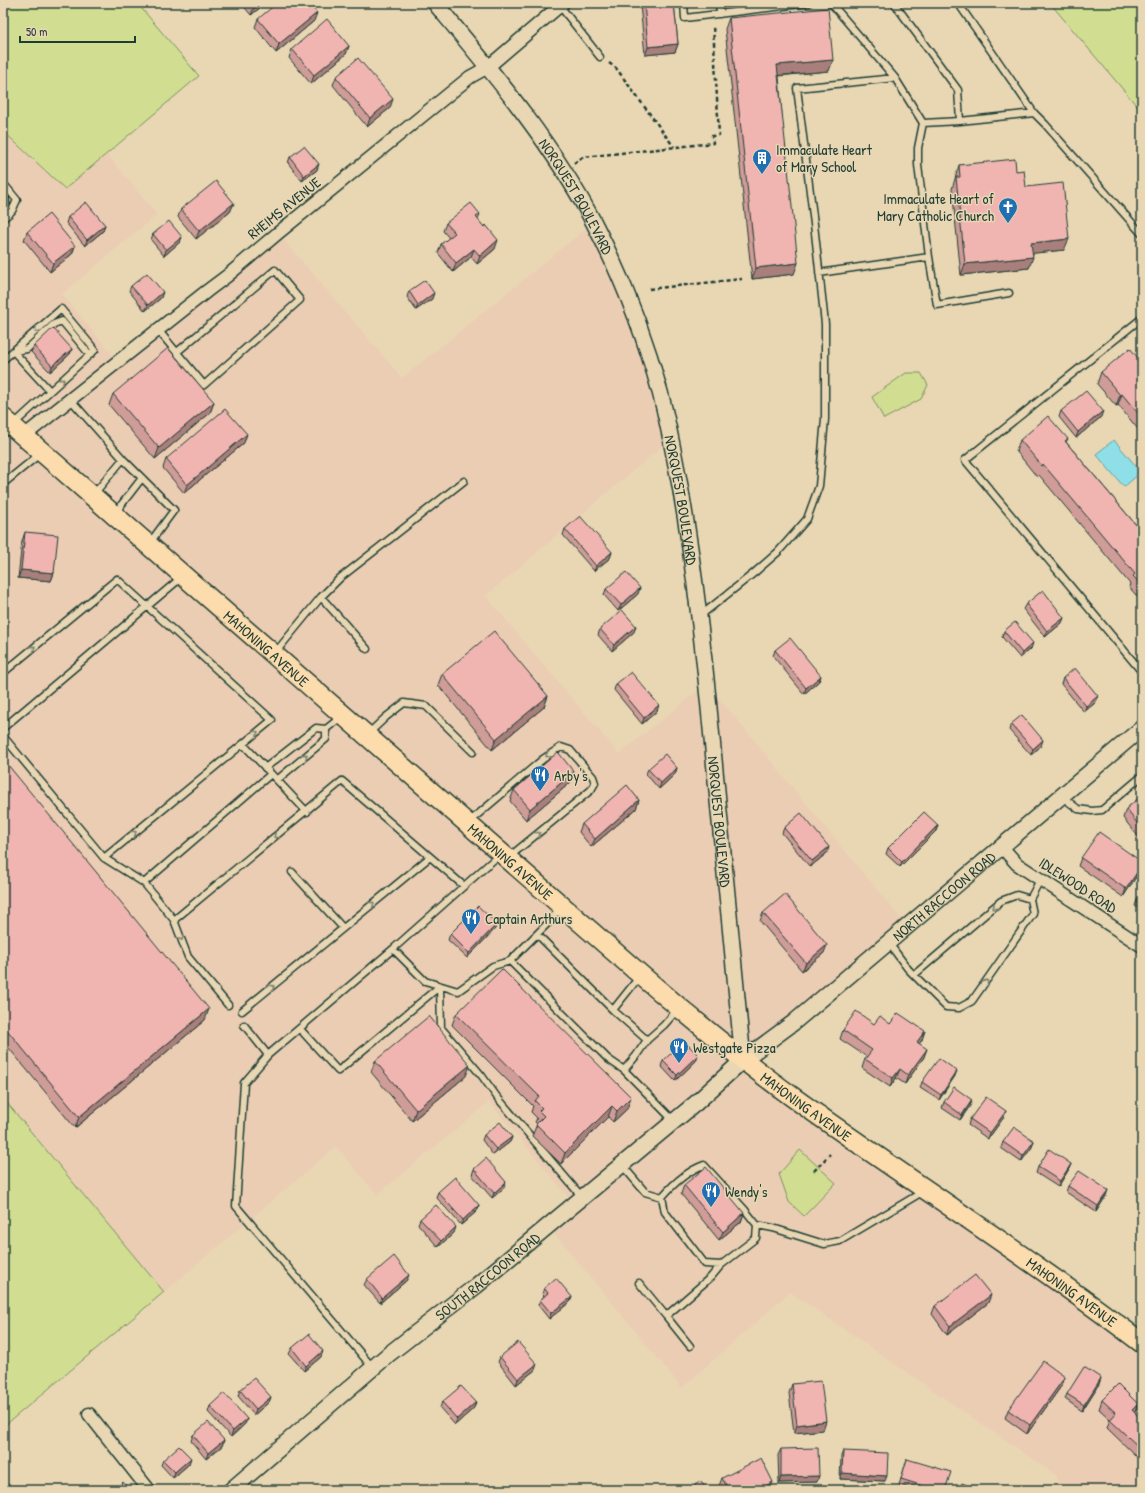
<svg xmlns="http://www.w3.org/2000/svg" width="1145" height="1493" viewBox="0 0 1145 1493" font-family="'Patrick Hand',sans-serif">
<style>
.built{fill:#ebcdb3}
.green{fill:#d1de91;stroke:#788e62}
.water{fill:#8edfe7;stroke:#629e9f}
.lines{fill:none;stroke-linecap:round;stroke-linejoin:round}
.service-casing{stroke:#1f3d34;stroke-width:9}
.minor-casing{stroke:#1f3d34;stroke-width:15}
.tertiary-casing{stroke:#1f3d34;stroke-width:18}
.primary-casing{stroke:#1f3d34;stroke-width:22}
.path{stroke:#1f3d34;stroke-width:2.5;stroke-dasharray:4 3;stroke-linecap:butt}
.service{stroke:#e9d7b4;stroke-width:6}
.minor{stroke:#e9d7b4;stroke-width:12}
.tertiary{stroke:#e9d7b4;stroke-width:15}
.primary{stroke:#fcdcac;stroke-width:19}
.wall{fill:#cf9c98;stroke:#1f3d34}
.shaded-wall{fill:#a97f7c;stroke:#1f3d34}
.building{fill:#f1b5b1;stroke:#1f3d34}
.oneway{stroke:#7a826e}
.labels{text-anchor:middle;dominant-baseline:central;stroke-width:3;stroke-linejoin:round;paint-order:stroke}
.poi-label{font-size:15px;fill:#1f3d34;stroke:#e9d7b4;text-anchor:start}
.street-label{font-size:15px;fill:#1f3d34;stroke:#e9d7b4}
</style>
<rect width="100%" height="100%" fill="#e9d7b4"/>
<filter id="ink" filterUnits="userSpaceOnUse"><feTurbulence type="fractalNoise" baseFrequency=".025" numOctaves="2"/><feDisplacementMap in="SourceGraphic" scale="8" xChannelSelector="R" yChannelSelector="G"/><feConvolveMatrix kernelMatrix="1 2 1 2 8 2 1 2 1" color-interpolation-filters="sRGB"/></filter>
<g filter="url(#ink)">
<path class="built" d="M3 131 65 189 107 154 157 215 62 294 119 362 278 233 402 378 594 222 621 280 671 439 486 596 619 754 707 683 907 926 744 1060 1142 1343V1490H1057V1476L790 1292 682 1388 548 1226 574 1204 489 1102 377 1195 336 1147 164 1292 3 1098Z"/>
<path class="green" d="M3 3H137L199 76 65 189 3 131Z
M1050 3H1142V112Z
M906 373H921L928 385 921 399 884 419 872 397Z
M3 1098 164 1292 3 1427Z
M800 1150 836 1183 804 1216 789 1202 779 1174Z"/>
<path class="water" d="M1114 440 1141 472 1124 487 1096 454Z"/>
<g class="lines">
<g class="service-casing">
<path id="service" d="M684 3 685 18 809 3
M719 3 720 14
M894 3 958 90 960 121
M958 3 1034 113
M560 6 600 57
M895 78 923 123 960 121 1034 113 1045 124 1142 234
M3 183 17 200 12 211 3 219
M3 192C7 202 7 208 4 217
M929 257 937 305 1009 293
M819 273 929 257 918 165V148L923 123
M1142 318 965 460 1142 672
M158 330 204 385 300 300 275 270 177 352
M13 351 50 391
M14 351 27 349 54 324 62 321 90 355
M3 360 61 309 95 350 3 434
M71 400 123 459 94 494
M123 459 174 510 149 544
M3 484 41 453
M115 513 142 478
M321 597 367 649
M700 616 754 573 778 552 807 519 819 486 825 419V324L814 224 797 88 895 78 831 3
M275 653 321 597 340 578 464 481
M3 673 117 579 272 720 104 858
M3 728 182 577
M368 734 386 717 404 703 426 706 473 752
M3 736 104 858 144 883 174 920 188 957 228 1005
M243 744 307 812
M265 768 316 728 326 729 341 717
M277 780 326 739V729
M1061 796 1078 809 1092 811 1102 810 1142 776
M469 822 543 759 561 747 570 750 593 777 595 783 591 790 509 857
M292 872 343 928
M144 883 271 774
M560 908 548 923 510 961 608 1059 624 1070
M174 920 342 781 464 886
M537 934 613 1010
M888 942 908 969 946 1007 959 1008 972 1001 1033 914 1030 899 1040 880
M393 949 425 981 458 991 493 966 510 961
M914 975 1001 901 1017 895 1030 899
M640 976 613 1010 647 1040 636 1056 624 1070 674 1121
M440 986 441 1028 482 1076 497 1097 582 1197
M242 1011 430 857
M244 1025 268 1055
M300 1029 338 1071 440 986
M647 1040 664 1025 678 1009
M622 1165 645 1192 662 1197
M704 1165 745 1210 757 1225 756 1238 721 1265 705 1264 665 1212 662 1197C674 1183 687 1171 704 1165Z
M757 1225 773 1228 824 1244 840 1241 924 1191
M639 1283 666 1316
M690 1346 666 1316 711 1277 721 1265
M373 1368 236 1206 244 1083 268 1055 393 949 499 855"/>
</g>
<g class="minor-casing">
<path id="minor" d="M24 436 207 291 227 276 278 233 470 77 488 67 563 3
M1001 846 1017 864 1142 946
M89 1414 149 1490"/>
</g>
<g class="tertiary-casing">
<g id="tertiary">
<path id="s1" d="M435 3C493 73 552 142 594 223 622 277 644 333 660 392 668 422 674 454 680 486 695 569 704 654 712 739 722 846 733 953 743 1060"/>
<path id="s2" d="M231 1490 389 1354 476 1286 696 1103 743 1060 793 1023 1142 728"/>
</g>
</g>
<g class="primary-casing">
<g id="primary">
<path id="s3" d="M3 418 641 975C691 1018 741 1060 794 1098 910 1181 1029 1257 1142 1343"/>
</g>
</g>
<path class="path" d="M609 63 616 68 674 147
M574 163 583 157 713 143 712 136 719 135 713 25
M649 289 742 279
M814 1171 830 1154"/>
<use href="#service" class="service"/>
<use href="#minor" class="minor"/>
<use href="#tertiary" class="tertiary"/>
<use href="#primary" class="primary"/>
</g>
<path class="wall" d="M241 3H266L251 15Z
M641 3H674L678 44 675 52 645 55 640 5Z
M729 18 829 71 779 76 794 274 752 279 725 29Z
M258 19 314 21 276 53 255 27Z
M349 46 346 54 311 84 289 58 292 49Z
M336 77 390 108 367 127 333 85Z
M290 157 317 170 302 181 288 163Z
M959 165 1016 171 1064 250 1033 253 1029 268 961 275 952 189Z
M234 203 230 212 196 239 178 217 181 209Z
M480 214 478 219 495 249 477 264 471 257 453 272 438 253 441 244 449 238 443 231 446 223Z
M68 217 105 225 103 231 85 246 66 223Z
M27 232 75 246 72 254 50 272 24 240Z
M153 234 182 237 180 242 164 256 151 240Z
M131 286 161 298 145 311 129 291Z
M409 291 432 299 416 310 407 297Z
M34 346 72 349 70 354 50 372 31 352Z
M1142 363V434L1118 405 1116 406 1097 384 1101 372Z
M113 394 214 402 210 413 155 459 109 405Z
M1061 411 1101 417 1076 438 1059 417Z
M1068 439 1066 442 1142 532V602L1129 587 1130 584 1039 475 1037 477 1016 451 1020 440Z
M244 443 184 493 163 468 166 459Z
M565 529 612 552 610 558 594 571 563 535Z
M25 532 54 573 51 581 18 578 22 541Z
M606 589 638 594 618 611 604 595Z
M1026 604 1062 623 1045 637 1023 609Z
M600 629 634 632 612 651 598 635Z
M1004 631 1031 649 1020 658 1002 637Z
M775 650 821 676 819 681 804 694 773 656Z
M442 674 548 696 544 707 492 750 438 685Z
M1063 678 1096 702 1084 712 1061 684Z
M616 684 657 711 642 724 614 690Z
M1011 724 1041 746 1031 755 1009 730Z
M3 759 205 1020 75 1128 3 1041Z
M677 768 675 774 659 789 646 774 648 769Z
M574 772 570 783 526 820 510 801 514 790Z
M1142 795V841L1123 818 1126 809Z
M639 800 636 809 591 847 579 832 582 824Z
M938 825 936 831 900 867 886 854 888 848Z
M784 828 827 853 810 867 782 833Z
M1081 858 1140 871 1123 897 1078 866Z
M1142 892V910L1135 906 1138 897Z
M763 913 824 953 802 971 760 921Z
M495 929 467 958 448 940 450 934Z
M456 1014 627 1109 613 1122 608 1117 561 1164 532 1136 537 1124 535 1122 537 1118 531 1112 533 1106 452 1025Z
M874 1024H890L922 1040 919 1044 924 1057 905 1084 896 1078 890 1087 862 1068 865 1059 867 1057 840 1039 843 1030Z
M375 1061 466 1076 412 1121 371 1072Z
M663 1061H696L675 1081 661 1066Z
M955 1076 939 1100 920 1088 922 1082Z
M972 1100 970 1106 960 1120 942 1108 944 1102Z
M1004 1117 988 1139 968 1125 970 1119Z
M484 1135 512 1137 510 1142 493 1155 482 1140Z
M1034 1141 1032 1147 1021 1162 1001 1148 1003 1142Z
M1071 1164 1069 1169 1058 1187 1036 1173 1038 1167Z
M474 1169 504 1188 492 1198 472 1175Z
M684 1185 744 1213 741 1222 719 1240 681 1194Z
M1068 1186 1106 1196 1096 1212 1066 1192Z
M438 1192 479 1205 477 1211 461 1225 436 1197Z
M420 1219 454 1233 438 1247 418 1224Z
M367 1279 407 1280 380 1303 364 1285Z
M544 1288 572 1297 570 1302 549 1319 538 1305 540 1300 544 1296 542 1294Z
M988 1303 947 1335 932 1314 935 1306Z
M292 1348 321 1357 304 1371 289 1354Z
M500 1357 535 1370 516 1385 498 1362Z
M1065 1377 1062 1385 1027 1434 1005 1418 1008 1410Z
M1101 1378 1099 1384 1082 1411 1065 1399 1067 1394Z
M792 1384 823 1430 794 1433 789 1393Z
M240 1390 271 1397 269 1402 254 1415 238 1396Z
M1102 1400 1135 1412V1413L1142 1453 1138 1458 1107 1428 1110 1419 1099 1409Z
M442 1402 474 1408 455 1425 440 1408Z
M210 1406 247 1419 245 1424 231 1437 208 1412Z
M193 1435 224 1440 222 1446 206 1459 191 1441Z
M781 1449 817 1482 779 1483 778 1455Z
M843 1451 885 1481 840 1479 841 1456Z
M907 1459 945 1490H916L899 1485Z
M163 1460 189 1464 173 1478 161 1465Z
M722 1478 770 1490H721L719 1486Z"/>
<path class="shaded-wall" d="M259 3H266L251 15 254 7Z
M317 13 314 21 276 53 279 44Z
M678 44 675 52 645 55 648 47Z
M349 46 346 54 311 84 314 75Z
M833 60 829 71 773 76 777 65Z
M393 99 390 108 367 127 370 118Z
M319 164 317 170 302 181 304 176Z
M234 203 230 212 196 239 199 231Z
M105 225 103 231 85 246 87 240Z
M182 237 180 242 164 256 166 250Z
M1069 239 1064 250 1027 254 1031 243Z
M498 240 495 249 477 264 480 256Z
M75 246 72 254 50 272 53 263Z
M474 249 471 257 453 272 456 263Z
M1033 257 1029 268 961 275 965 264Z
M798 263 794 274 752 279 756 268Z
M163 292 161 298 145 311 148 305Z
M434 293 432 299 416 310 418 305Z
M72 349 70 354 50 372 52 366Z
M1122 394 1118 405 1116 406 1120 395Z
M214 402 210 413 155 459 159 448Z
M1103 411 1101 417 1076 438 1078 432Z
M247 434 244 443 184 493 187 485Z
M612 552 610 558 594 571 596 566Z
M21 570 54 573 51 581 18 578Z
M640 588 638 594 618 611 621 605Z
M1064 618 1062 623 1045 637 1047 631Z
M8 625 5 633 3 635V629Z
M636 626 634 632 612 651 614 645Z
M1033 643 1031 649 1020 658 1022 653Z
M821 676 819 681 804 694 806 688Z
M548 696 544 707 492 750 496 739Z
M1098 696 1096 702 1084 712 1086 706Z
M659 705 657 711 642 724 644 718Z
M1043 740 1041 746 1031 755 1033 749Z
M677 768 675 774 659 789 661 783Z
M574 772 570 783 526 820 530 809Z
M639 800 636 809 591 847 595 839Z
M938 825 936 831 900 867 902 862Z
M829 847 827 853 810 867 812 861Z
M1142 865 1140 871 1123 897 1126 889Z
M497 924 495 929 467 958 469 953Z
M827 945 824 953 802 971 806 963Z
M209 1009 205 1020 75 1128 79 1117Z
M925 1031 922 1040 914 1051 917 1042Z
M927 1049 924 1057 905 1084 908 1075Z
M698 1055 696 1061 675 1081 677 1075Z
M470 1065 466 1076 412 1121 416 1110Z
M900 1069 896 1078 890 1087 893 1078Z
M957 1071 955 1076 939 1100 941 1095Z
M631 1097 627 1109 613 1122 617 1111Z
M972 1100 970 1106 960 1120 962 1115Z
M612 1106 608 1117 561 1164 565 1153Z
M1006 1111 1004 1117 988 1139 990 1133Z
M512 1137 510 1142 493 1155 496 1149Z
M1034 1141 1032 1147 1021 1162 1023 1156Z
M1071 1164 1069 1169 1058 1187 1060 1181Z
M506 1182 504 1188 492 1198 494 1193Z
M1108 1190 1106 1196 1096 1212 1098 1206Z
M479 1205 477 1211 461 1225 463 1220Z
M744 1213 741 1222 719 1240 723 1232Z
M456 1227 454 1233 438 1247 441 1241Z
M409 1275 407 1280 380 1303 382 1298Z
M991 1295 988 1303 947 1335 950 1326Z
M572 1297 570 1302 549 1319 551 1313Z
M323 1351 321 1357 304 1371 306 1366Z
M537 1364 535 1370 516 1385 518 1379Z
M1065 1377 1062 1385 1027 1434 1030 1425Z
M1101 1378 1099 1384 1082 1411 1084 1405Z
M271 1397 269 1402 254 1415 256 1409Z
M476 1402 474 1408 455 1425 457 1419Z
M1138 1404 1135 1412 1129 1419 1132 1410Z
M247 1419 245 1424 231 1437 233 1431Z
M826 1421 823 1430 794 1433 797 1425Z
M224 1440 222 1446 206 1459 208 1453Z
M1142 1448V1453L1138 1458 1141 1449Z
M191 1458 189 1464 173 1478 175 1472Z
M842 1473 887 1476 885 1481 840 1479Z
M819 1476 817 1482 779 1483 781 1477Z
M773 1482 770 1490H758Z"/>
<path class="building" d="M251 3H259L254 7Z
M277 3H309L317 13 279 44 258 19Z
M644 3H674L678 44 648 47Z
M828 8 833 60 777 65 798 263 756 268 729 18Z
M327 19 349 46 314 75 292 49Z
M358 58 393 99 370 118 336 77Z
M304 146 319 164 304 176 290 157Z
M1015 159 1016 171 1024 170 1026 187 1063 183 1069 239 1031 243 1033 257 965 264 956 177H960L959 165Z
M216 181 234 203 199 231 181 209Z
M86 202 105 225 87 240 68 217Z
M471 203 480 214 476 217 484 227 486 225 498 240 480 256 474 249 456 263 441 244 455 233 446 223Z
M49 214 75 246 53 263 27 232Z
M169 221 182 237 166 250 153 234Z
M147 273 163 292 148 305 131 286Z
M425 280 434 293 418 305 409 291Z
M53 328 72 349 52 366 34 346Z
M168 348 214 402 159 448 113 394Z
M1130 348 1142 363V418L1122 394 1120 395 1101 372Z
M1086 391 1103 411 1078 432 1061 411Z
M225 409 247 434 187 485 166 459Z
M1048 416 1068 439 1065 441 1142 532V586L1133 576 1135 574 1043 464 1042 466 1020 440Z
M580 516 612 552 596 566 565 529Z
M25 532 58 535 54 573 21 570Z
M626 572 640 588 621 605 606 589Z
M1043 590 1064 618 1047 631 1026 604Z
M622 610 636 626 614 645 600 629Z
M3 618 8 625 3 629Z
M1015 622 1033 643 1022 653 1004 631Z
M494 631 548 696 496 739 442 674Z
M790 638 821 676 806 688 775 650Z
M1075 668 1098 696 1086 706 1063 678Z
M631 672 659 705 644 718 616 684Z
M1022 715 1043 740 1033 749 1011 724Z
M558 752 574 772 530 809 514 790Z
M665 754 677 768 661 783 648 769Z
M3 759 209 1009 79 1117 3 1025Z
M627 785 639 800 595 839 582 824Z
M1142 795V829L1126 809Z
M924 812 938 825 902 862 888 848Z
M801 813 829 847 812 861 784 828Z
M1099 832 1142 862V865L1126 889 1081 858Z
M1142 892V900L1138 897Z
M785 894 827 945 806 963 763 913Z
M478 906 497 924 469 953 450 934Z
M502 969 631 1097 617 1111 612 1106 565 1153 536 1124 544 1116 539 1111 542 1108 535 1101 539 1096 456 1014Z
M856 1011 874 1024 880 1016 890 1024 898 1013 925 1031 917 1042 927 1049 908 1075 900 1069 893 1078 865 1059 872 1050 843 1030Z
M429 1016 470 1065 416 1110 375 1061Z
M684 1041 698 1055 677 1075 663 1061Z
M939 1058 957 1071 941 1095 922 1082Z
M954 1087 972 1100 962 1115 944 1102Z
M986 1097 1006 1111 990 1133 970 1119Z
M500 1122 512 1137 496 1149 484 1135Z
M1014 1127 1034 1141 1023 1156 1003 1142Z
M1049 1149 1071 1164 1060 1181 1038 1167Z
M486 1158 506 1182 494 1193 474 1169Z
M706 1167 744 1213 723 1232 684 1185Z
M1079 1171 1108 1190 1098 1206 1068 1186Z
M455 1177 479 1205 463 1220 438 1192Z
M436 1205 456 1227 441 1241 420 1219Z
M394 1256 409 1275 382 1298 367 1279Z
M975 1275 991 1295 950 1326 935 1306Z
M556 1278 572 1297 551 1313 540 1300 548 1293 544 1288Z
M309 1334 323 1351 306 1366 292 1348Z
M518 1342 537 1364 518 1379 500 1357Z
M1043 1361 1065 1377 1030 1425 1008 1410Z
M1084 1367 1101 1378 1084 1405 1067 1394Z
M254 1378 271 1397 256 1409 240 1390Z
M821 1381 826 1421 797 1425 792 1384Z
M1118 1384 1138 1404 1132 1410 1142 1420V1448L1141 1449 1110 1420 1116 1413 1102 1400Z
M461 1386 476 1402 457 1419 442 1402Z
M224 1393 247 1419 233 1431 210 1406Z
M208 1422 224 1440 208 1453 193 1435Z
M179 1446 191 1458 175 1472 163 1460Z
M818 1448 819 1476 781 1477V1449Z
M843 1451 888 1453 887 1476 842 1473Z
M761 1458 773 1482 758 1490H729L722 1478Z
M907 1459 951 1472 945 1490H936L901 1479Z
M700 1481 708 1490H689Z
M123 1482 130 1490H115Z
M962 1483 978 1490H959Z
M315 1486 318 1490H309Z"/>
<defs><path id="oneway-chevron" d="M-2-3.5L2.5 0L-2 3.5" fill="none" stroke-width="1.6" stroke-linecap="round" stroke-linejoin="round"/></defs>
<g class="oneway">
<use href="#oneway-chevron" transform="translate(37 330) rotate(139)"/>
<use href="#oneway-chevron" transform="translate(62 381) rotate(-42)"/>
<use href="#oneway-chevron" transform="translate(33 648) rotate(-40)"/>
<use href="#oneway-chevron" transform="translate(256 733) rotate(-39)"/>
<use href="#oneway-chevron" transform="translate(548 755) rotate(145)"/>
<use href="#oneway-chevron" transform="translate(305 756) rotate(-40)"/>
<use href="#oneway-chevron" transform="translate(134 833) rotate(-39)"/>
<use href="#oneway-chevron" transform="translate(538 834) rotate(-39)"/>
<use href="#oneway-chevron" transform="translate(276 836) rotate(141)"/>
<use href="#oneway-chevron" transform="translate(372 904) rotate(-39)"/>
<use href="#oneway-chevron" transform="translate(995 907) rotate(140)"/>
<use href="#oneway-chevron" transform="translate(181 938) rotate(70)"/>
<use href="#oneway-chevron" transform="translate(986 982) rotate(-55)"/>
<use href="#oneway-chevron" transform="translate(272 987) rotate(-39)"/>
</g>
</g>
<defs>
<g id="building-pin" transform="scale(1)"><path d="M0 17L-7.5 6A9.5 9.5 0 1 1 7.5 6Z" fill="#1f6fb2" stroke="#e9d7b4"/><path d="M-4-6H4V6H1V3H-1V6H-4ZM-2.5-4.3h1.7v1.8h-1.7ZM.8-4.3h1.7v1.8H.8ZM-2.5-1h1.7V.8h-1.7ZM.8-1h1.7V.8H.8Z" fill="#fff"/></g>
<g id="church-pin" transform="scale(1)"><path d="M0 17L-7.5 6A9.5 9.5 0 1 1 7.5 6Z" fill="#1f6fb2" stroke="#e9d7b4"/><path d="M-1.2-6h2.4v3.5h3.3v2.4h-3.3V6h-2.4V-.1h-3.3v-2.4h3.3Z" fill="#fff"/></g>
<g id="restaurant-pin" transform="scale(1)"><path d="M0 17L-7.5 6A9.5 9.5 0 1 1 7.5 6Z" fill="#1f6fb2" stroke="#e9d7b4"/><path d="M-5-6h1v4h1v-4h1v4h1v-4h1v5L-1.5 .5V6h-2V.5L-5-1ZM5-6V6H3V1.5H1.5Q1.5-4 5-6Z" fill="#fff"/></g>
</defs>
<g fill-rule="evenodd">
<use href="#building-pin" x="762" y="158"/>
<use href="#church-pin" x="1008" y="207"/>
<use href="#restaurant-pin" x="540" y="775"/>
<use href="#restaurant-pin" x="471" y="918"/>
<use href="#restaurant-pin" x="679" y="1047"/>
<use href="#restaurant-pin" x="711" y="1191"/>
</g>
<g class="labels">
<g class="poi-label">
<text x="776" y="149">Immaculate Heart<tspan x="776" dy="17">of Mary School</tspan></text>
<text x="994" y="198" text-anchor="end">Immaculate Heart of<tspan x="994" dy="17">Mary Catholic Church</tspan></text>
<text x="554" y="775">Arby's</text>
<text x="485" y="918">Captain Arthurs</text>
<text x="693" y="1047">Westgate Pizza</text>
<text x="725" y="1191">Wendy's</text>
</g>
<g class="street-label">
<text stroke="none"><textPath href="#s1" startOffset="240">NORQUEST BOULEVARD</textPath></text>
<text transform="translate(284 208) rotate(-39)">RHEIMS AVENUE</text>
<text stroke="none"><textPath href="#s1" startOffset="564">NORQUEST BOULEVARD</textPath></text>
<text stroke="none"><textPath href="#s3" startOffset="350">MAHONING AVENUE</textPath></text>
<text stroke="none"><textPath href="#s1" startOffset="888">NORQUEST BOULEVARD</textPath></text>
<text stroke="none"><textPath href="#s3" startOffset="674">MAHONING AVENUE</textPath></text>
<text transform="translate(1078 885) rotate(33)">IDLEWOOD ROAD</text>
<text stroke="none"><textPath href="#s2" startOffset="928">NORTH RACCOON ROAD</textPath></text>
<text stroke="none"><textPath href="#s3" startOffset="1058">MAHONING AVENUE</textPath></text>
<text stroke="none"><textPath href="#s2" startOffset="334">SOUTH RACCOON ROAD</textPath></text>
<text stroke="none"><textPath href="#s3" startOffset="1382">MAHONING AVENUE</textPath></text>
</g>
</g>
<rect width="1145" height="1493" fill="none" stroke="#e9d7b4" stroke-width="16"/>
<rect x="8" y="8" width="1129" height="1477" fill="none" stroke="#1f3d34" stroke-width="1.5" filter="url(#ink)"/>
<path d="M20 36v6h115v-6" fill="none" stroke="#1f3d34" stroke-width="2"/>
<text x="26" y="36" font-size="12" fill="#1f3d34" stroke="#e9d7b4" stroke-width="3" paint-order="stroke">50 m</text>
</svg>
